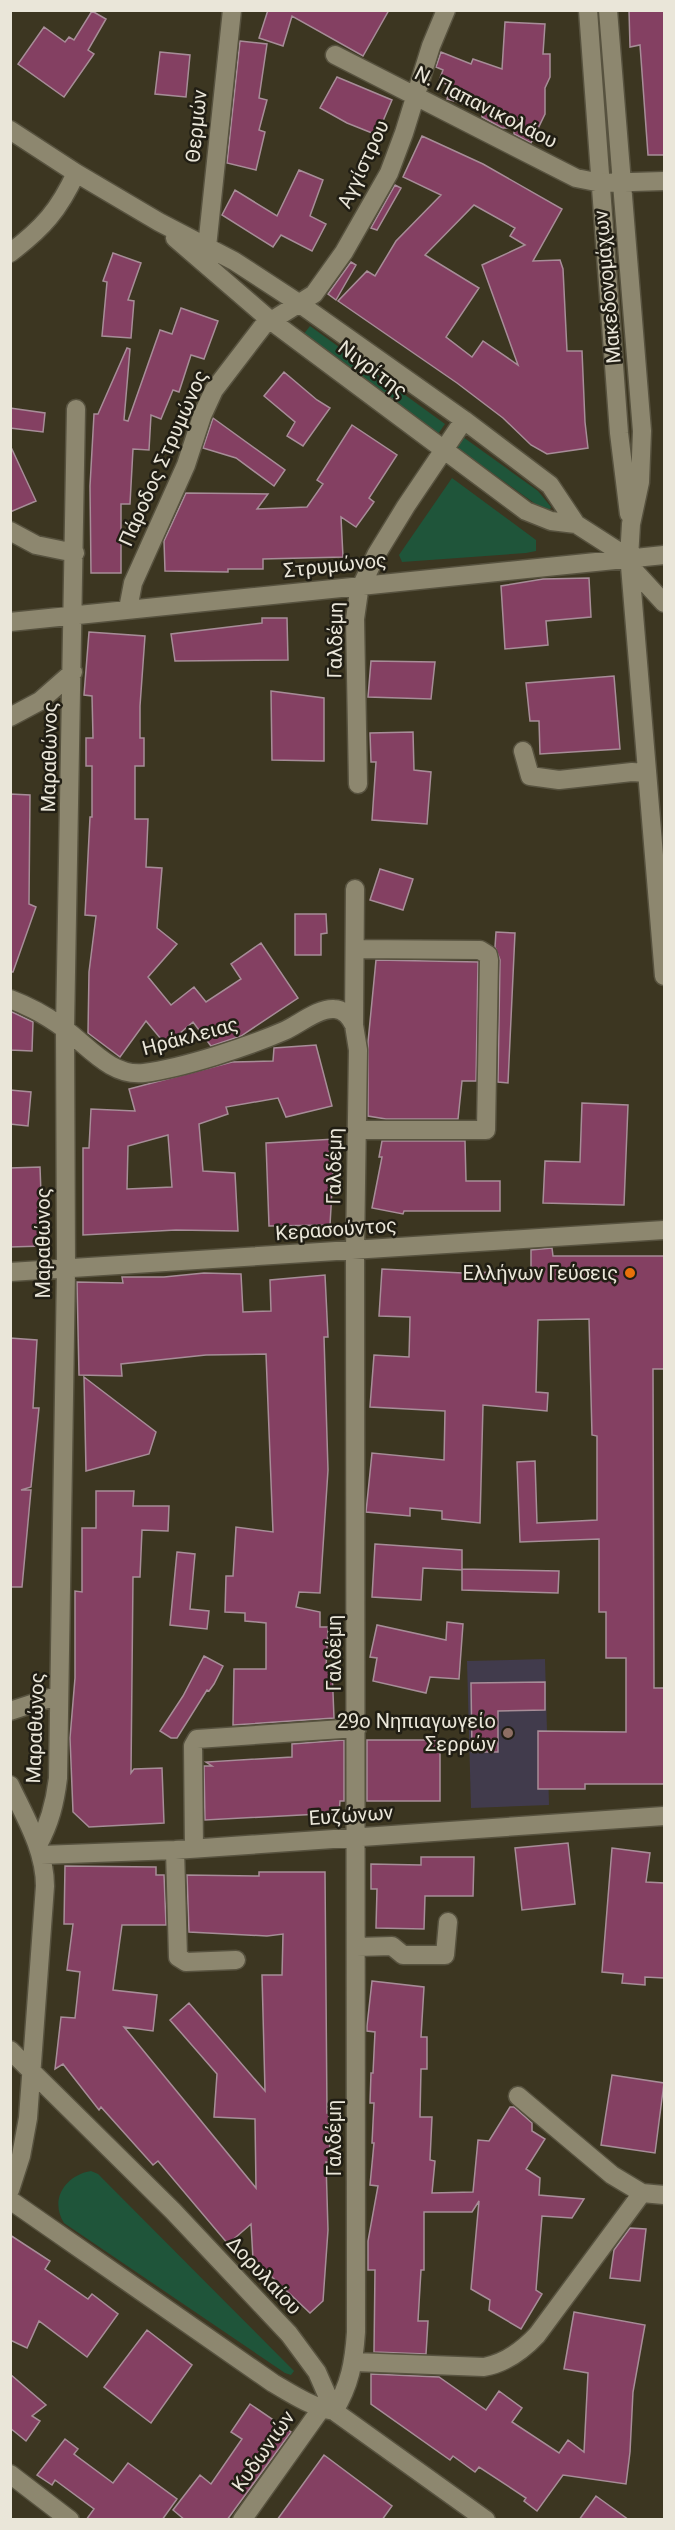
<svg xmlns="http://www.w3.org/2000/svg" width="675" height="2530" viewBox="0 0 675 2530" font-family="Roboto,sans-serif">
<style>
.education{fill:#413b4c}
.green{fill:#1f553a}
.building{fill:#844062;stroke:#a78d98;stroke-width:1.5;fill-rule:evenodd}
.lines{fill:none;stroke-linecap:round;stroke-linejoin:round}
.minor-casing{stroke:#57523f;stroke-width:21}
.minor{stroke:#8d876f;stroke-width:18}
.food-dot{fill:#e8710a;stroke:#211e14;stroke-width:2}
.education-dot{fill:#8d6e63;stroke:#211e14;stroke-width:2}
.labels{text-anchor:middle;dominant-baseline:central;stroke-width:5;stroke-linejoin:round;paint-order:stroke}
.street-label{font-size:20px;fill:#eae6d9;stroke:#211e14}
.poi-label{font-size:20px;fill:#eae6d9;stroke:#211e14;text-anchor:end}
</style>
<rect width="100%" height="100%" fill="#3c3621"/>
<path class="education" d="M545 1659 549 1805 471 1808 467 1661Z"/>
<path class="green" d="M310 326 445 424 438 434 303 335Z
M463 437 538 491 551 507 548 513 456 447Z
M452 478 536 540V551L526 553 402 562 399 555Z
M91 2171 98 2174 294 2371 291 2375 285 2373 64 2223C49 2199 66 2175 91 2171Z"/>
<path class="building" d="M268 10H389L363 56 292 16 283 46 259 38Z
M629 10H664V155H648L640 45 630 47Z
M92 11 106 19 88 50 94 54 64 97 18 64 44 27 65 42 69 37 74 40Z
M505 22 545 24 543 54H550V77L545 88V114L531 143 514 134V128H502L482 117 481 109 447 99 451 86 439 81 443 70 436 67 441 52 471 64 473 59 502 69Z
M240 41 267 44 259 98 267 100 259 130 265 132 256 170 227 163Z
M160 52 190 55 186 97 155 94Z
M337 77 392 100 377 135 347 123 320 108Z
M422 136 483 164 562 209 533 261 560 260 563 269 567 351H582L585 422 588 448 547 454 531 445 503 418 457 383 338 301 367 271 375 276 396 241 441 195 403 177ZM474 205 515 228 510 236 525 245 482 265 518 365 483 341 472 357 446 337 479 288 425 255Z
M299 170 323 180 310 216 326 224 312 251 281 235 273 247 222 215 235 190 277 216Z
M395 185 401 188 377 230 371 228Z
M113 253 141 263 128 300 134 301 131 338 102 336 107 282 103 281Z
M351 262 356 265 336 300 328 294Z
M181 308 218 321 204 359 191 355 179 392 173 390 161 419 151 415 149 450 133 449 130 504H121V573H91L90 486 94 414H98L127 348 130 349 124 420 128 421 160 330 172 334Z
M284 372 317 400 330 408 303 446 287 436 295 422 264 396Z
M10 408 45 413 43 432 10 428Z
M213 418 285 470 274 486 236 458 203 448Z
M352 425 397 455 369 498 374 502 356 527 341 517 343 557 263 559V569H228V572L165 571 164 541 186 493 268 494 257 509 307 507 323 484 317 480Z
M10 445 36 501 10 512Z
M589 578 591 617 546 621 548 645 505 649 501 586 543 579Z
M262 618H287L288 660 175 661 171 634 262 623Z
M89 632 145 636 140 706V738H144V766H135V819H148L146 867 162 868 157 928 177 944 148 977 171 1005 194 987 206 1002 241 979 231 964 261 943 298 998 241 1036 211 1046 193 1022 166 1045 146 1021 120 1057 88 1033 89 972 96 916 85 915 90 817H92V766H86V738H93L92 696 84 695Z
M371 661 435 662 431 699 368 697Z
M614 676 620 749 540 754 539 721H530L526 683Z
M271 691 324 698V761L272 760Z
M413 732 414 770 431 772 427 824 372 820 376 762H371L370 733Z
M10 794 30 795 29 904 36 907 13 972H10Z
M380 869 413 879 403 910 370 900Z
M295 914H326L327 933 321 934V955H295Z
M496 932 515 933 508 1083 498 1082 500 960 495 947Z
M376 960 478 962 476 1081H462L458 1119H386L368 1116V1042Z
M10 1011 33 1022 32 1051 10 1050Z
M316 1045 332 1106 286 1117 278 1098 226 1107 228 1114 199 1124 203 1171 235 1173 238 1231 176 1230 83 1235V1148H89L91 1109 135 1111 129 1089 232 1062 273 1061 274 1048ZM168 1135 172 1187 127 1189 128 1146Z
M10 1090 31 1092 28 1126 10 1124Z
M582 1103 628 1105 624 1205 543 1203 545 1161 580 1162Z
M335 1139 330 1225 269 1226 266 1143Z
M382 1141H465L466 1181H500V1211H404L403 1214 372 1208 382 1157H379Z
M40 1167 43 1246 10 1247V1168Z
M552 1248 553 1256H664V1369H653L654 1688H664V1784H585V1789H538V1731L626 1732V1658H606V1612H599V1539L520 1542 517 1462 535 1461 537 1523 597 1520V1436L592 1435 589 1319 538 1320 536 1392 548 1393 547 1411 483 1405 480 1523 442 1519V1511L410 1508V1516L366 1512 372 1453 444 1460 445 1411 370 1407 374 1355 409 1357 410 1317 379 1316 382 1269 463 1273 531 1271V1250Z
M204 1273 241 1274 243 1312 271 1311 270 1280 325 1275 328 1337H324L328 1470 320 1593 299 1592 296 1607 320 1612V1627H328L326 1668H332L334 1718 233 1725 234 1669H266V1623L245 1621V1613L225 1612 226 1576H233L236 1527 273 1532 266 1354 206 1355 121 1364 122 1376 79 1375 77 1282 123 1283 122 1277H164Z
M10 1338 37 1340 33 1408H39L31 1487 21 1490H31L22 1587H10Z
M84 1377 156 1432 149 1454 86 1471Z
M96 1491H134L133 1506H169L168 1531 142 1530 140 1577H133L131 1773 134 1769 162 1768 164 1823 89 1827 73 1812 70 1738 75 1678V1591L82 1592V1528H96Z
M375 1544 462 1550V1570L423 1568 421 1600 372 1597Z
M177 1552 195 1554 190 1609 209 1611 207 1629 170 1625Z
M462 1569 559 1571 558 1593 462 1590Z
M447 1622 463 1624 459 1679 430 1677 426 1693 373 1681 377 1658 370 1657 377 1625 446 1640Z
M204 1656 223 1666 214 1684 209 1691 207 1690 177 1738H171L160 1731 183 1696Z
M545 1682V1710L498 1711V1752H472L471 1683Z
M344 1740V1801H340L339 1813 205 1820 204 1766H212L206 1762 292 1757V1744Z
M367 1740H440V1801H367Z
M568 1843 575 1904 522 1910 515 1848Z
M612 1848 650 1853 646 1882 664 1883V1978L645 1977V1985L622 1983 623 1974 602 1972Z
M421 1857H474L473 1896H425L424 1929 376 1928 377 1889H371V1864L421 1865Z
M65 1866 156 1867V1875H164L166 1925H122L113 1990 157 1995 153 2031 124 2027 256 2188 255 2119 214 2117 217 2074 170 2020 189 2003 265 2091 262 1975H282L283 1934 267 1936 189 1932 187 1875 259 1876V1872H325L327 2113H329L330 2162H326L328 2230 323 2301 310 2313 253 2259 251 2224 228 2244 158 2161 153 2165 101 2107 99 2110 63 2064 55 2069 61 2017 75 2018 80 1972 67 1970 73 1924H64Z
M372 1981 424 1987 421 2037H427V2069H421L420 2117H432L430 2160 435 2161 432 2193 473 2192 478 2140 489 2141 510 2107H514L532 2123V2131L545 2139 526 2169 540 2178 539 2195 584 2199 572 2218 542 2216 536 2290 542 2294 521 2329 489 2310 490 2300 471 2289 479 2201 472 2212H424V2270H421L418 2321H428L426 2354 374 2352 375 2270H368V2241L378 2186 370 2185 374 2143H372L374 2103H370L371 2073H373L375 2032 367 2031V2026Z
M612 2075 664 2083 655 2153 601 2145Z
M630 2228 646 2229 640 2281 610 2278 614 2250Z
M10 2235 50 2261 45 2269 88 2299 92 2294 118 2314 87 2357 39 2321 27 2348 10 2340Z
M574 2312 645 2325 633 2392 630 2452 626 2484 563 2475 537 2511 524 2501 526 2498 479 2467 475 2472 453 2456 450 2460 371 2404V2374L439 2377 486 2410 499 2391 522 2408 512 2422 559 2453 568 2440 584 2452 588 2373 564 2369Z
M147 2330 192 2365 151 2423 104 2387Z
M10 2374 46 2405 32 2416 40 2421 26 2441 10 2428Z
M250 2404 291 2432 227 2520H185L173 2510 200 2475 211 2484 242 2439 231 2432Z
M65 2439 78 2449 74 2454 113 2483 128 2463 177 2499 162 2520H86L94 2509 55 2480 52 2485 37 2475Z
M324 2455 392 2506 382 2520H277Z
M596 2496 629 2520H579Z"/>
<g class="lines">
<g class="minor-casing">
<path id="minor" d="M588 10 619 433 629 514
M608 10 642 431 640 482 631 524 629 558
M335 55 576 178 601 183 664 181
M10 130 76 173 159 222 234 261 300 304 464 420 550 485 576 524
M175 238 270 320 526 511 551 521 576 524 629 558 630 566 664 603
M207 247 232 10
M10 253C43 228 59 210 76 173
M10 531 36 545 75 553
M630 566 664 976
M128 609 133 583 186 465 202 416 214 390 263 326 314 294 344 252 389 173 404 133 431 46 446 10
M10 622 664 555
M10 717 40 701 73 672
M523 751 530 776 559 780 632 772 647 773
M358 784 355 619 359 591 376 555 406 506 464 420
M355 949 480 950 488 955 489 960 486 1130H357
M10 999C31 1007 49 1017 66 1030 89 1047 112 1077 144 1073 183 1068 247 1047 284 1031 298 1025 318 1008 334 1009 343 1009 350 1017 354 1025
M10 1272 664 1230
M10 1711 59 1695
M10 1785C25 1817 45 1850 45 1886L28 2118 21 2156 10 2190
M38 1845C50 1823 55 1803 58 1778L66 1270 65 1029 76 409
M194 1848 193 1746 197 1739 357 1728
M175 1850 178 1957 186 1962 236 1960
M41 1855 175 1850 664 1816
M357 1947 392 1946 403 1955H445L448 1922
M10 2050 173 2211 289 2334 317 2372 334 2411 486 2520
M518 2096 612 2175 642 2193
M10 2200 273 2383C292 2394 311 2407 334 2411
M354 2362 484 2367C506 2363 522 2351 537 2335L642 2193 664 2195
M334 2411C350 2385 354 2362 356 2332L355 1250 358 1050 354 1025 355 889
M10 2474 70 2520
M242 2520 321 2409"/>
</g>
<use href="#minor" class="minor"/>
</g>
<circle class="food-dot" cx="630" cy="1273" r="6"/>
<circle class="education-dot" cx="508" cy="1733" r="6"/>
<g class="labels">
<g class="street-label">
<text transform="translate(486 107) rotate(27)">Ν. Παπανικολάου</text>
<text transform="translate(196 126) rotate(-84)">Θερμών</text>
<text transform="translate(363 164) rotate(-65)">Αγγίστρου</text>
<text transform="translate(607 287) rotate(-95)">Μακεδονομάχων</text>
<text transform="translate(373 369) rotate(37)">Νιγρίτης</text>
<text transform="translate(163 458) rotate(-66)">Πάροδος Στρυμώνος</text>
<text transform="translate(335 565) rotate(-6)">Στρυμώνος</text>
<text transform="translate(335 640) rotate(-89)">Γαλδέμη</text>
<text transform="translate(49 757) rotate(-89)">Μαραθώνος</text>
<text transform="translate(190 1036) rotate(-15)">Ηράκλειας</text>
<text transform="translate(334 1166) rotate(-89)">Γαλδέμη</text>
<text transform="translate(336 1229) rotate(-4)">Κερασούντος</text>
<text transform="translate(43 1243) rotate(-90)">Μαραθώνος</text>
<text transform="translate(334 1653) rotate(-90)">Γαλδέμη</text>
<text transform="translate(35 1728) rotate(-88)">Μαραθώνος</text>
<text transform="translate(351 1815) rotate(-4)">Ευζώνων</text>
<text transform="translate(334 2138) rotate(-90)">Γαλδέμη</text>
<text transform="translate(264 2275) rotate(47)">Δορυλαίου</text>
<text transform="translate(263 2451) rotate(-55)">Κυδωνιών</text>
</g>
<g class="poi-label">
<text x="618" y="1273">Ελλήνων Γεύσεις</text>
<text x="496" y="1721">29ο Νηπιαγωγείο<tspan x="496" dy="23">Σερρών</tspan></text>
</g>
</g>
<rect width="675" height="2530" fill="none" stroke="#eae6d9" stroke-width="24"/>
</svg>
